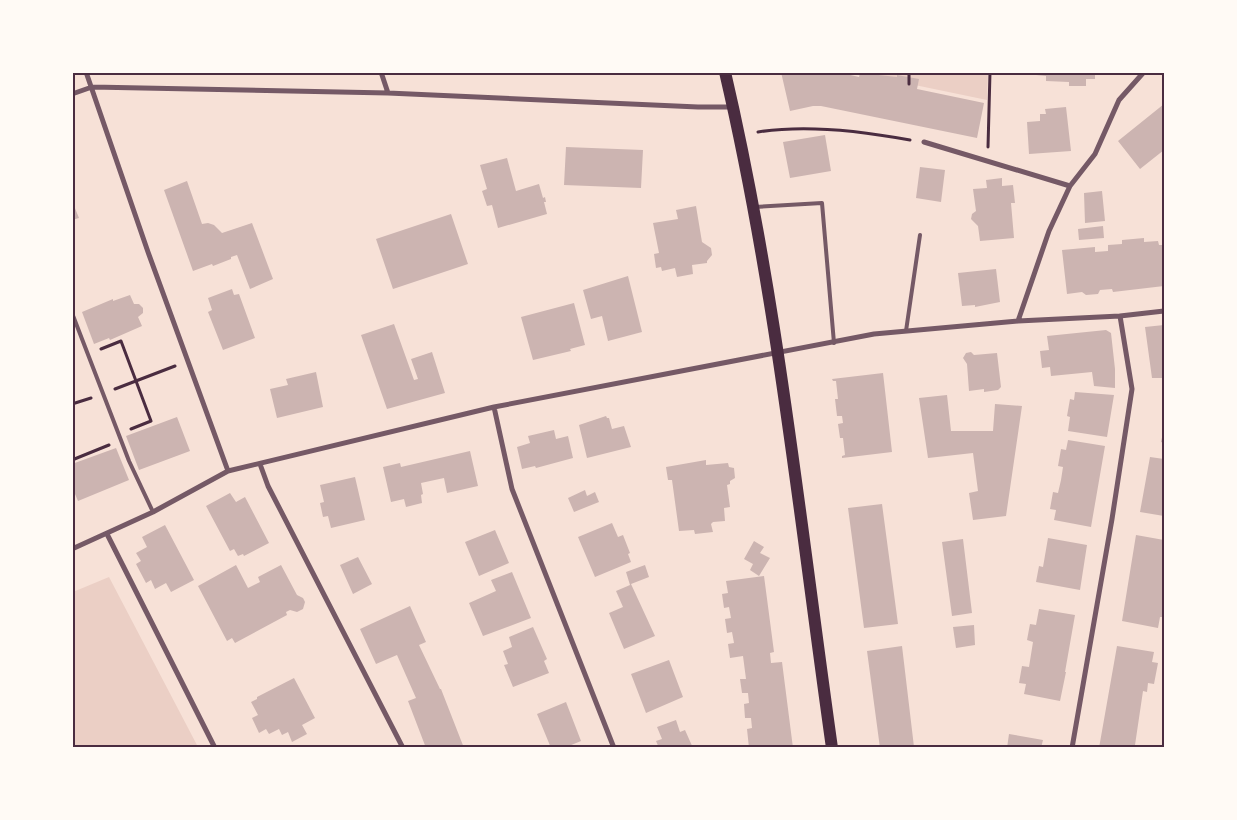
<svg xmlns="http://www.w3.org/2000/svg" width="1237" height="820" viewBox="0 0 1237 820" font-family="'Space Grotesk',sans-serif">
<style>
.green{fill:#ebcfc5}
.building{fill:#ccb4b1}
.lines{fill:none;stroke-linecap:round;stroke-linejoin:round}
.path{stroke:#4a2c40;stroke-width:3}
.service{stroke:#755966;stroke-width:4}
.minor{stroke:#755966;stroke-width:5}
.primary{stroke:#4a2c40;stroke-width:12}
.neatline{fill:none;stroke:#4a2c40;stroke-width:2}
</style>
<rect width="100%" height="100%" fill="#f7e1d7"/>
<path class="green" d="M857 73H988L987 100Z
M109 577 198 747H73V592Z"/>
<path class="building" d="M781 72H838L859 77 860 73 897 77V75L919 79 917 89 984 103 977 138 821 106H813L790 111Z
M1036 72H1095V79H1086V86H1069V82L1046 81V76L1036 75Z
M1164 104V150L1140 169 1118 141Z
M1066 107 1071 151 1029 154 1027 122 1040 121V114H1046L1045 109Z
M825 135 831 171 790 178 783 142Z
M566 147 643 150 641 188 564 185Z
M507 158 516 191 539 184 543 198 545 197 546 202H544L547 214 498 228 492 205 487 206 482 191 487 189 480 165Z
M920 167 945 170 941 202 916 198Z
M1002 178V186L1013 185 1015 203H1011L1014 238 980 241 978 226 971 219 972 214 976 211 973 189 987 188 986 180Z
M187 181 202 224 208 223 214 225 222 233 252 223 273 279 250 289 237 255 231 257V259L213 266 212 264 193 271 164 190Z
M1102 191 1105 221 1085 223 1084 193Z
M72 201 79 218 72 220Z
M696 206 702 242 711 248 712 255 707 261V263L692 265 693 274 677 277 675 268 662 271 661 267 656 268 654 254 659 253 653 223 678 219 676 210Z
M451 214 468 264 393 289 376 239Z
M1103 226 1104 238 1079 240 1078 229Z
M1144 238V242L1158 241 1159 245H1164V286L1113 292 1112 289 1100 290 1098 294 1086 295 1082 292 1067 294 1062 250 1095 247V252L1108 251V245L1122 244V240Z
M996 269 1000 302 975 307V305L962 306 958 273Z
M628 276 642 332 608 341 602 316 591 319 583 290Z
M232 289 234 295 239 294 255 338 223 350 208 312 212 310 208 298Z
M130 295 134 304H139L143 308V313L138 317 142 326 110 340 109 338 94 344 82 312 113 299V301Z
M574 303 585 345 570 349 571 351 533 360 521 317Z
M394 324 414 380 418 379 411 359 432 352 445 393 387 409 361 335Z
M1164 325V378H1152L1145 327Z
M1106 330 1111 333 1115 369V388L1094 386 1092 372 1051 376 1050 367 1042 368 1040 351 1049 350 1047 336Z
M971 352 974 355 997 353 1001 387 998 390 984 392V389L969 391 967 364 963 358 966 353Z
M316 372 323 407 277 418 270 389 288 385 286 379Z
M883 373 892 452 842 458V456L845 455 843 438H840L838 424 843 423 842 416H837L835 399H838L836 381H833L832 379Z
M1075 392 1114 395 1107 437 1068 431 1070 417 1067 416 1070 399 1074 400Z
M947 395 951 431H993L995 404 1022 406 1006 516 973 520 969 493 978 491 973 453 928 458 919 398Z
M606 416 607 418H609L612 429 624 426 631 447 587 458 579 425Z
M177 417 190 451 139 470 126 436Z
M1164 428V443L1161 442Z
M554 430 556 439 568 436 573 458 536 468 535 466 522 469 517 447 530 443 528 436Z
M1068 440 1105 446 1091 527 1054 520 1056 510 1050 509 1053 492 1058 493 1061 480 1063 467 1058 466 1061 449 1066 450Z
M116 448 129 480 78 501 72 487V464Z
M470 451 478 486 447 493 444 478 421 483 423 494 421 495 422 503 406 507 404 499 391 502 383 467 400 463 401 467Z
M1150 457 1164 459V516L1140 512Z
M706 460V465L728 463 729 467 734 468 735 478 730 481V484L727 485 730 507 724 508 725 521 713 522 711 524 713 532 695 534 694 530 679 531 672 480H668L666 467Z
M355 477 365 520 331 528 328 516 323 517 320 503 324 502 320 485Z
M585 490 587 496 595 492 599 502 574 512 568 498Z
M230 493 236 502 245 497 269 543 244 556 243 554 238 556 234 549 230 551 206 506Z
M882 504 898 624 864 628 848 508Z
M612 523 618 537 623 535 630 553 628 554 631 562 595 577 578 537Z
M165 525 194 580 171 592 166 583 155 589 151 580 146 583 136 564 141 561 136 553 147 547 142 537Z
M495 530 509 563 479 576 465 542Z
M1136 535 1164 540V590L1163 600H1164V617H1160L1158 628 1122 621Z
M1048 538 1087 545 1080 590 1036 582 1039 566 1043 567Z
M963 539 972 613 952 616 942 542Z
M754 541 764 547 760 553 770 558 759 576 750 570 753 564 744 559Z
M358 557 372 584 353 594 340 565Z
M236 565 248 588 260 582 258 577 281 565 297 595 303 598 305 602 303 609 297 612 290 610 286 612 287 615 235 643 232 638 227 641 198 586Z
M645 565 649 577 631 584 655 636 624 649 609 613 623 607 616 591 630 585 626 572Z
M512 572 531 618 483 636 469 603 496 591 491 580Z
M764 576 774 652 770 653 771 663 782 662 793 748H749L747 729 752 728 751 718H745L744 704 749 703 748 693H742L740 679H746L743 656 730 658 728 644 734 643 732 632 727 633 725 619 731 618 729 607 724 608 722 594 728 593 726 581Z
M410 606 426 642 419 645 440 689H441L464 748H426L408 701 416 698 397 655 376 664 360 629Z
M1039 609 1075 615 1065 672H1066L1060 701 1024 694 1026 684 1019 683 1022 666 1029 667 1033 642 1027 640 1030 624 1036 625Z
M974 625 975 645 956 648 953 627Z
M533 627 547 659 544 661 549 673 513 687 504 665 508 664 503 651 512 647 509 637Z
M902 646 914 747 880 748 867 651Z
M1117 646 1154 652 1152 662 1158 663 1154 684 1148 683 1147 692 1143 691 1135 745 1145 748H1099Z
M669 660 683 697 646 713 631 674Z
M294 678 315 718 302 725 307 734 292 742 288 732 282 735 279 729 269 734 266 729 259 733 252 718 258 715 251 702 257 699V697Z
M566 702 581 741 564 748H551L537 714Z
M676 720 680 732 685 730 693 748H659L656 741 662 739 657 727Z
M1009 734 1043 740 1041 748H1007Z"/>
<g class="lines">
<path class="path" d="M909 72V84
M758 132C807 124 862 131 910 140
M988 147 990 72
M101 349 121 341 151 421 131 429
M115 389 175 366
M72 404 91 398
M72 460 109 445"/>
<path class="service" d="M754 207 822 203 834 343
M72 313 129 461 153 512
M906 331 920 235"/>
<path class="minor" d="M86 72 148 252 228 471
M381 72 388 93
M72 94 92 87 388 93 698 107H733
M924 142 1070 186
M1018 321 1049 231 1070 186 1095 154 1119 100 1144 72
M494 407 512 489 614 748
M260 464 268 486 403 748
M107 534 215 748
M72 549 153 512 228 471 494 407 874 334 1018 321 1120 316 1164 311
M1072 748 1112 519 1132 389 1120 316"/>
<path class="primary" d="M725 72C777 295 800 522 832 748"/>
</g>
<rect width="1237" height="820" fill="none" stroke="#fffaf5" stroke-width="148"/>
<rect x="74" y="74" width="1089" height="672" class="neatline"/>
</svg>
